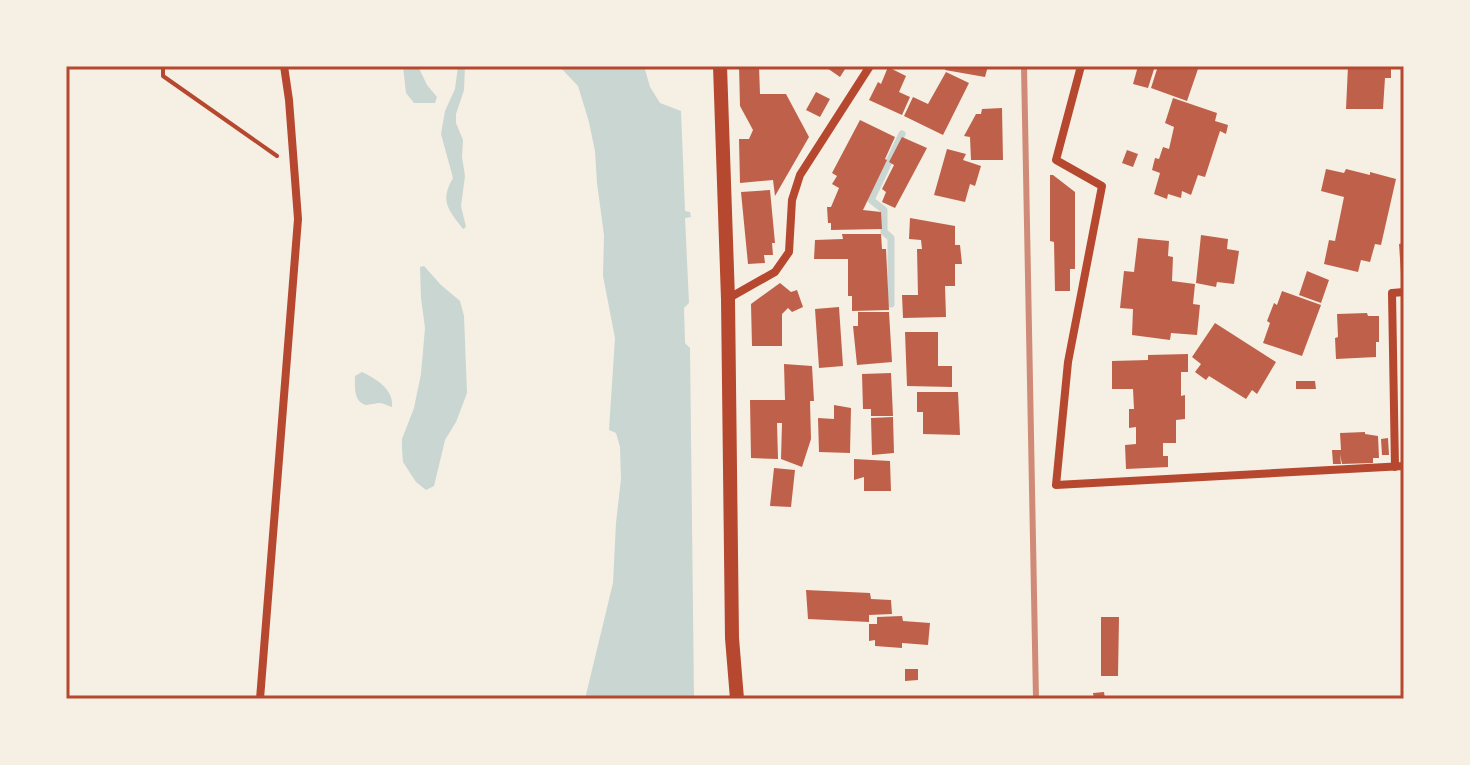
<svg xmlns="http://www.w3.org/2000/svg" width="1470" height="765" viewBox="0 0 1470 765" font-family="'DM Sans',sans-serif">
<style>
.water{fill:#c9d6d2}
.lines{fill:none;stroke-linecap:round;stroke-linejoin:round}
.stream{stroke:#c9d6d2;stroke-width:7}
.building{fill:#bf614a}
.path{stroke:#b5482f;stroke-width:4}
.minor{stroke:#b5482f;stroke-width:8}
.tertiary{stroke:#b5482f;stroke-width:14}
.rail{stroke:#cf8b77;stroke-width:6}
.neatline{fill:none;stroke:#b5482f;stroke-width:3}
</style>
<rect width="100%" height="100%" fill="#f6efe4"/>
<path class="water" d="M403 66H418L427 85 437 97 435 103H414L406 93Z
M458 66H465L464 90 456 114V123L463 140 462 157 465 176 461 206 466 227 463 229C449 210 439 202 453 178L441 134 445 111 455 89Z
M559 66H644L650 87 660 103 681 111 685 211 690 212 691 217 685 218 689 303 684 308 685 343 690 348 694 699H585L613 583 616 523 621 479 620 447 616 433 609 430 615 338 603 276 604 235 597 183 595 151 589 122 578 86Z
M424 266 441 285 460 301 464 316 467 393 456 422 445 440 434 486 426 490 416 482 403 462 402 449V439L414 408 421 374 425 328 421 298 420 267Z
M362 372C376 379 394 389 392 407 388 406 384 403 379 403 378 403 367 405 366 405 353 402 355 386 355 376Z"/>
<g class="lines">
<path class="stream" d="M891 304V238L884 232V210L871 200 902 134"/>
</g>
<path class="building" d="M739 66H759L760 94H786L809 137 775 196 773 180 740 183 739 139H749L753 130 740 106Z
M828 66H847L840 77 827 68Z
M946 66H988L985 77 945 70Z
M1138 66H1155L1148 88 1133 84Z
M1158 66H1199L1187 101 1151 88Z
M1348 66H1391V78H1385L1383 109H1346Z
M888 67 906 76 899 92 910 97 902 115 869 100 878 82 881 84Z
M946 72 969 83 943 135 904 116 913 97 928 104Z
M816 92 830 99 820 117 806 110Z
M1173 98 1217 113 1215 121 1228 125 1226 134 1220 131 1205 177 1198 175 1191 195 1182 191 1181 198 1168 194 1167 199 1154 194 1160 173 1152 170 1155 158 1159 159 1163 147 1169 149 1174 127 1165 123Z
M1002 108 1003 160H971L970 137 964 136 976 114H981L982 109Z
M860 120 895 137 885 159 887 160 863 210 881 212 882 229 831 230V223H828L827 207H831L839 188 832 184 837 176 832 173Z
M902 137 927 148 895 208 882 202 886 192 882 189 894 165 889 162Z
M947 149 966 154 963 160 981 166 975 186 970 184 965 202 934 195Z
M1127 150 1138 154 1133 167 1122 163Z
M1326 169 1344 173 1346 169 1370 175V172L1396 179 1381 245 1375 244 1370 262 1361 260 1358 272 1324 264 1329 240 1335 241 1344 197 1321 191Z
M1050 175H1053L1075 192V269H1070V291H1055L1054 242 1050 241Z
M770 190 775 243H772L773 255H764L765 263 748 264 741 192Z
M910 218 955 226V245H960L962 264H955V286H945L946 317 903 318 902 295H918L917 249H922L921 240 909 239Z
M842 234H881L882 249H886L889 310 852 311V296H848V259H814L815 240 843 239Z
M1201 235 1228 239 1227 249 1239 251 1234 284 1217 282 1216 287 1196 283Z
M1138 238 1169 241 1168 256 1173 257 1172 281 1195 284 1193 304 1200 305 1197 335 1171 333 1170 340 1132 335 1133 309 1120 308 1124 271 1134 272Z
M1404 243V274H1401L1399 244Z
M1307 271 1329 280 1321 303 1299 295Z
M780 283 791 292 797 290 803 307 792 312 788 308 782 314V346H752L751 304Z
M1282 291 1321 305 1302 356 1263 343 1270 323 1267 321 1274 303 1277 305Z
M839 307 843 366 819 368 815 309Z
M858 312H889L892 362 857 365 853 326H858Z
M1367 313 1368 316H1379V342H1376V357L1336 359 1335 338 1338 337 1337 314Z
M1215 323 1276 362 1257 394 1252 390 1246 399 1209 376 1206 380 1195 372 1201 364 1192 357Z
M905 332H938V366H952V387L907 386Z
M1188 354V372H1181V396L1185 395V419L1176 420V443H1163V456H1168V467L1126 469 1125 445 1136 444V427L1129 428V409H1134L1133 389H1112V361L1148 360V355Z
M784 364 812 366 814 401H810L811 439 802 467 781 459 782 423H777L778 459 751 458 750 400H785Z
M891 373 893 416H871V409H863L862 374Z
M1296 381H1315L1316 389H1296Z
M917 392H958L960 435 923 434V412H917Z
M834 405 851 408 850 453 819 452 818 418 834 419Z
M893 417 894 453 872 455 871 418Z
M1365 432V434L1378 436 1379 458H1373V463L1342 464 1340 454 1341 464H1333L1332 450H1341L1340 433Z
M1388 438 1389 455H1382L1381 439Z
M854 459 890 461 891 491H864V477L854 480Z
M774 468 795 470 791 507 770 506Z
M806 590 870 593 871 599 891 600 892 614 869 615V622L808 619Z
M902 616 903 621 930 623 928 645 902 643V648L875 646V640L869 641V624H877V617Z
M1101 617H1119L1118 676H1101Z
M905 669H918V680L905 681Z
M1104 692 1105 699H1094L1093 693Z"/>
<g class="lines">
<path class="path" d="M163 66V76L277 156"/>
<path class="minor" d="M1081 66 1056 160 1102 186 1068 362 1056 485 1404 466
M729 298 775 272 789 252 792 200 800 175 870 66
M1395 467 1392 293 1404 292
M260 699 298 219 289 100 284 66"/>
<path class="tertiary" d="M720 66 728 299 732 638 737 699"/>
<path class="rail" d="M1024 66 1036 699"/>
</g>
<rect width="1470" height="765" fill="none" stroke="#f6efe4" stroke-width="136"/>
<rect x="68" y="68" width="1334" height="629" class="neatline"/>
</svg>
